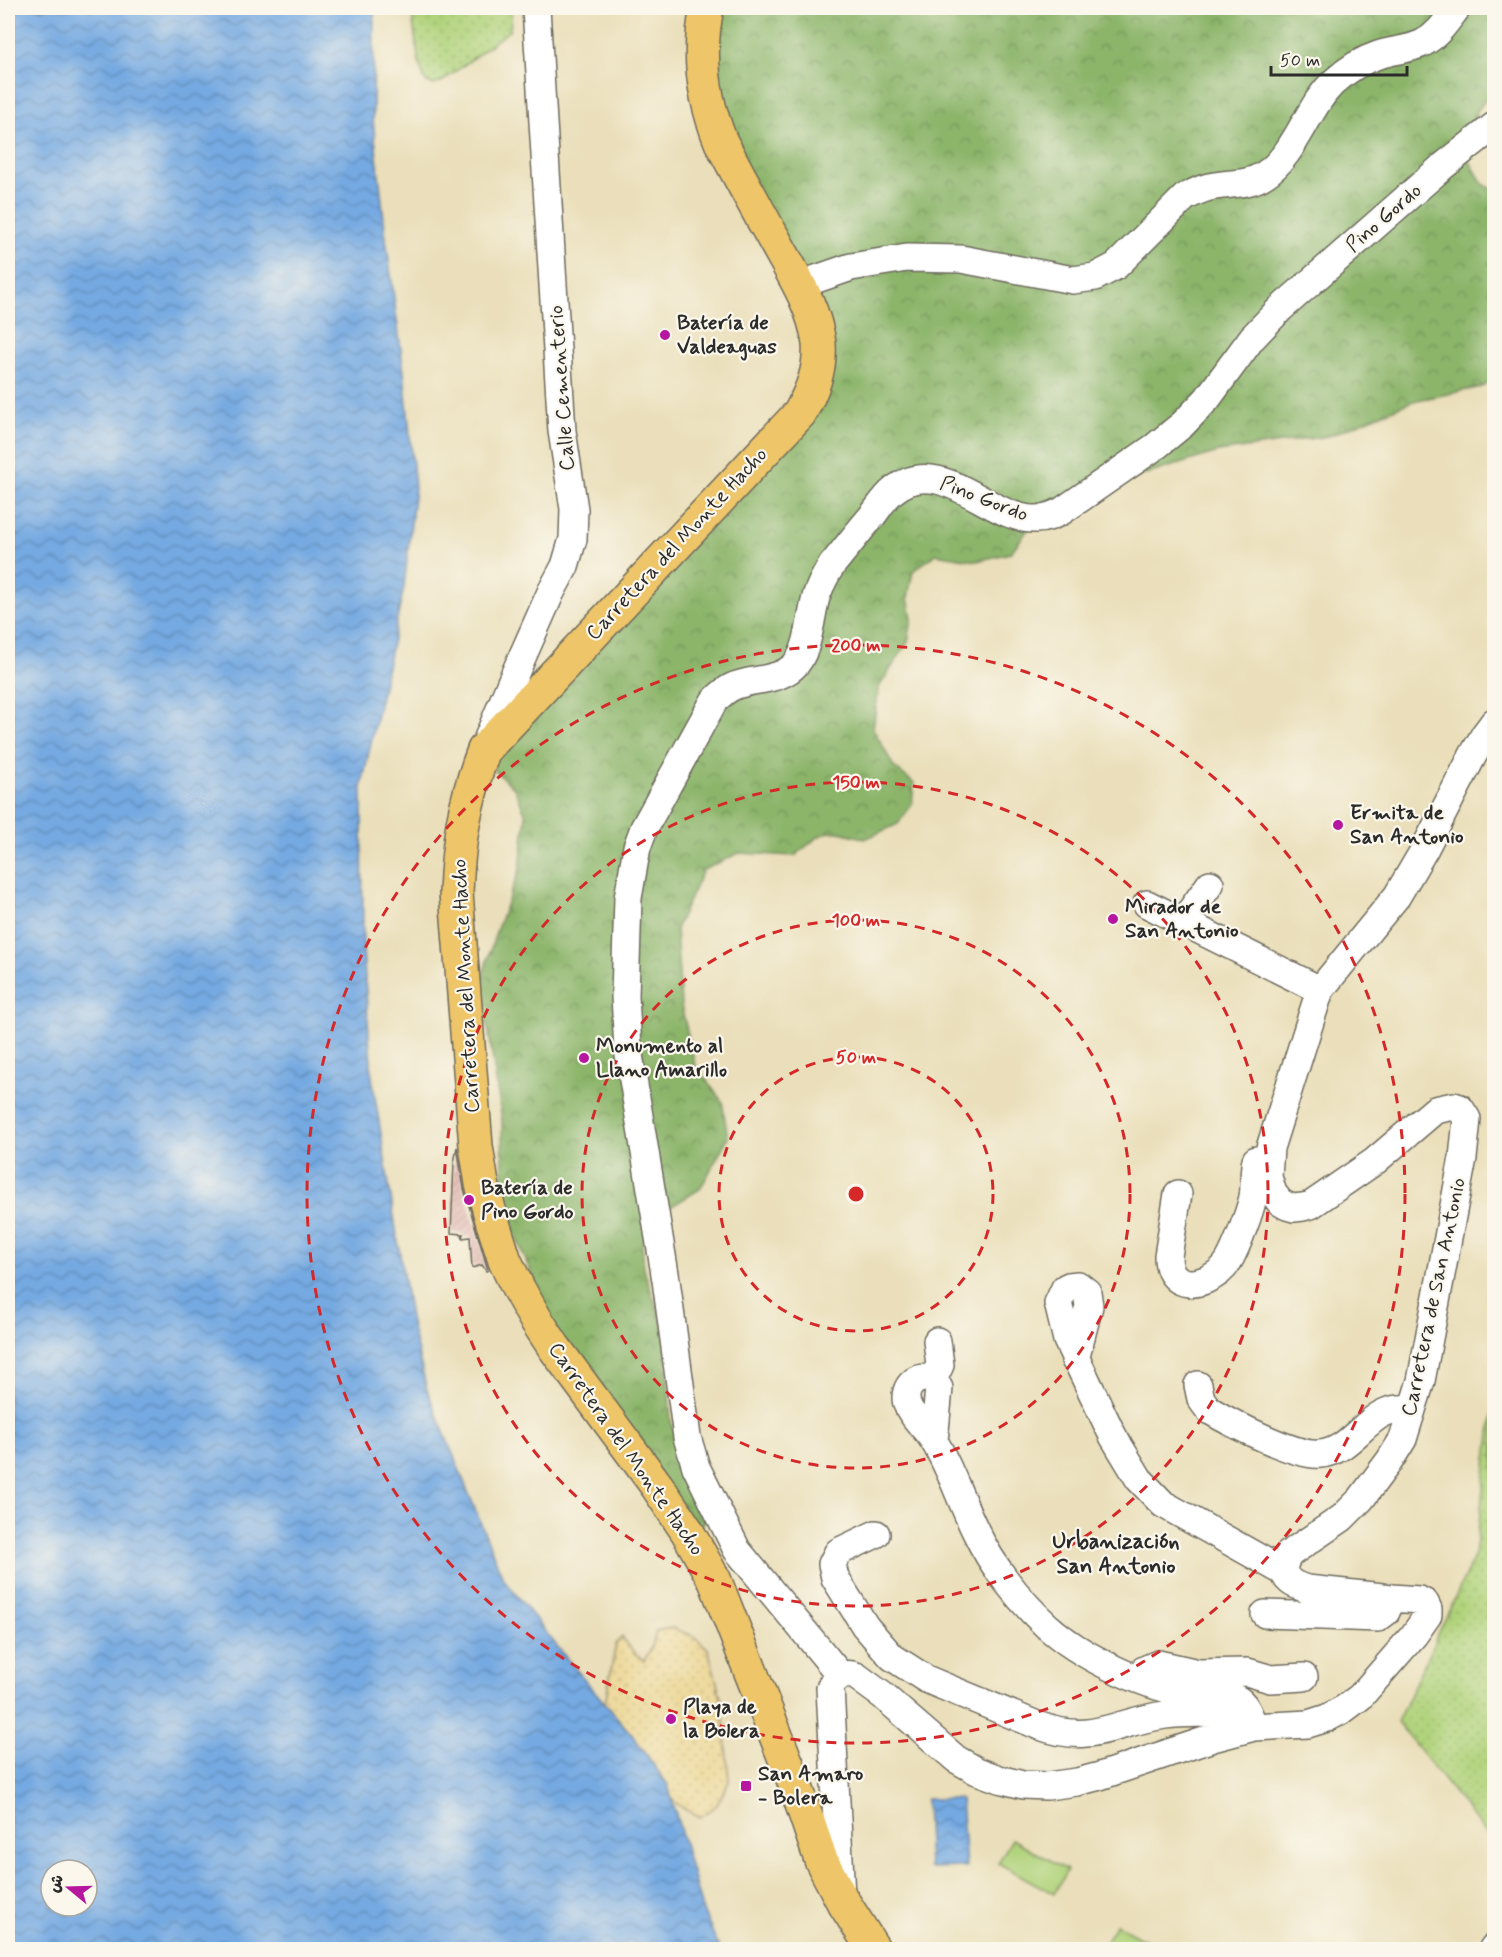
<svg xmlns="http://www.w3.org/2000/svg" width="1502" height="1957" viewBox="0 0 1502 1957" font-family="Mynerve,'Playpen Sans Arabic',sans-serif">
<style>
.green{fill:url(#green-dots);stroke:#6e7f53;stroke-width:1.5}
.forest{fill:url(#forest-crowns);stroke:#5c704b;stroke-width:1.5}
.sand{fill:url(#sand-dots);stroke:#8c8264;stroke-width:1.5}
.pitch{fill:#b1d37b;stroke:#6e7f53;stroke-width:1.5}
.water{fill:url(#water-waves);stroke:#506a86;stroke-width:1.5;fill-rule:evenodd}
.building{fill:url(#building-hatch)}
.lines{fill:none;stroke-linecap:round;stroke-linejoin:round}
.minor-casing{stroke:#6e6a5d;stroke-width:30}
.major-casing{stroke:#6e6a5d;stroke-width:36}
.minor{stroke:#fff;stroke-width:27}
.major{stroke:#eec569;stroke-width:33}
.ring{fill:none;stroke:#d62828;stroke-width:3;stroke-dasharray:10 8}
.poi-dot{fill:#b5179e;stroke:#fbf7ec;stroke-width:2}
.labels{text-anchor:middle;dominant-baseline:central;stroke-width:4.5;stroke-linejoin:round;paint-order:stroke}
.street-label{font-size:21px;fill:#2b2b2b;stroke:#fbf7ec}
.poi-label{font-size:21px;font-weight:bold;fill:#2b2b2b;stroke:#fbf7ec;text-anchor:start}
.neighbourhood-label{font-size:22px;font-weight:bold;fill:#2b2b2b;stroke:#fbf7ec}
.centre{fill:#d62828;stroke:#fbf7ec;stroke-width:3}
.ring-label{font-size:18px;text-anchor:middle;font-weight:bold;fill:#d62828;stroke:#fbf7ec;stroke-width:4.5;stroke-linejoin:round;paint-order:stroke}
</style>
<defs>
<pattern id="green-dots" width="8" height="8" patternUnits="userSpaceOnUse" patternTransform="scale(1.5)"><rect width="8" height="8" fill="#b1d37b"/><path d="M2 2h.1M6 6h.1" fill="none" stroke="#98b56a" stroke-width="1.8" stroke-linecap="round"/></pattern>
<pattern id="forest-crowns" width="20" height="18" patternUnits="userSpaceOnUse" patternTransform="scale(1.5)"><rect width="20" height="18" fill="#8cb56b"/><path d="M2 6a3 3 0 1 1 6 0M12 15a3 3 0 1 1 6 0" fill="none" stroke="#739358"/></pattern>
<pattern id="sand-dots" width="8" height="8" patternUnits="userSpaceOnUse" patternTransform="scale(1.5)"><rect width="8" height="8" fill="#eeda9e"/><path d="M2 2h.1M6 6h.1" fill="none" stroke="#cb8" stroke-width="1.8" stroke-linecap="round"/></pattern>
<pattern id="water-waves" width="16" height="10" patternUnits="userSpaceOnUse" patternTransform="scale(1.5)"><rect width="16" height="10" fill="#74a9e1"/><path d="M0 5q4-4 8 0t8 0" fill="none" stroke="#5f8ab7"/></pattern>
<pattern id="building-hatch" width="6" height="6" patternUnits="userSpaceOnUse" patternTransform="scale(1.5)"><rect width="6" height="6" fill="#d8a09b"/><path d="M-1 1l2-2M0 6l6-6M5 7l2-2" fill="none" stroke="#af837f"/></pattern>
</defs>
<rect width="100%" height="100%" fill="#fbf7ec"/>
<filter id="ink" filterUnits="userSpaceOnUse"><feTurbulence type="fractalNoise" baseFrequency=".0167" numOctaves="2"/><feDisplacementMap in="SourceGraphic" scale="12" xChannelSelector="R" yChannelSelector="G"/><feConvolveMatrix kernelMatrix="1 2 1 2 8 2 1 2 1" color-interpolation-filters="sRGB"/></filter>
<filter id="wash" filterUnits="userSpaceOnUse"><feTurbulence type="fractalNoise" baseFrequency=".008" numOctaves="4" result="noise"/><feDisplacementMap in="SourceGraphic" scale="24" xChannelSelector="R" yChannelSelector="G"/><feGaussianBlur stdDeviation="1.35" result="paint"/><feColorMatrix in="noise" values="0 0 0 0 0 0 0 0 0 0 0 0 0 0 0 0 0 1.4 0 .05"/><feComposite in="paint" operator="in"/></filter>
<g filter="url(#wash)">
<rect width="100%" height="100%" fill="#eadfba"/>
<path class="green" d="M411 8H512L510 30 443 81 434 85 425 81 419 63Z
M1494 1402V1843L1397 1722 1475 1555Z"/>
<path class="forest" d="M710 8H1494V89L1477 111 1464 152 1483 184 1494 190V380L1482 387 1413 401 1328 436 1218 452 1131 479 1030 527 1010 553 977 561 936 554 913 571 908 597 912 619 908 642 879 687 873 728 894 767 914 783 912 804 898 824 865 839C826 826 825 830 795 856L739 853 703 870 676 929 681 1005 695 1065 722 1101 728 1138 700 1189 657 1215 642 1243 644 1270 664 1329 671 1421 675 1440 708 1520 697 1527 564 1349 515 1235 503 1184 502 1121 488 1028 481 1009 478 990 497 929 520 869 526 815 514 788 495 771 490 751 796 397 809 350 723 115Z"/>
<path class="sand" d="M671 1628 694 1636 708 1649 722 1702 729 1781 717 1805 700 1817 686 1810 671 1799 668 1785 633 1736 605 1703 616 1644 622 1637 635 1654 644 1661 653 1644 656 1631Z"/>
<path class="pitch" d="M1012 1839 1067 1870 1054 1894 998 1863Z
M1116 1924 1162 1949H1105L1102 1948Z"/>
<path class="water" d="M8 8H374L373 119 386 238 404 372 415 487 404 587 362 785 363 949 372 1077 411 1324 427 1390 503 1578 568 1660 633 1736 668 1785 702 1909 720 1949H8ZM51 1870H87V1906H51Z
M926 1799H961L966 1867 929 1868Z"/>
<g id="blocks">
<path class="building" d="M457 1147 464 1189 488 1270 486 1271 482 1265 472 1268 470 1237 462 1238 463 1234 451 1233 454 1163Z"/>
</g>
</g>
<g filter="url(#ink)">
<use href="#blocks" fill-opacity="0" stroke="#6e6a5d" stroke-width="1.5"/>
<g class="lines">
<g class="minor-casing">
<path id="minor" d="M799 285 851 267 907 258 961 259 1073 280 1095 277 1116 266 1185 197C1195 192 1204 187 1215 186 1232 183 1248 185 1264 175 1296 155 1307 106 1335 81 1347 70 1363 60 1378 55 1392 50 1409 50 1423 43 1438 35 1447 21 1457 8
M486 743 512 680 551 592 565 566 573 539 574 509 562 431 536 8
M1147 904 1320 990
M1183 922 1210 884
M1178 1194 1168 1256C1168 1266 1170 1274 1179 1280 1195 1289 1219 1276 1228 1262 1236 1249 1250 1212 1253 1197 1255 1185 1253 1172 1256 1160
M1075 1360 1089 1306 1087 1292 1078 1285 1069 1286 1065 1288 1058 1303 1067 1340 1113 1436 1139 1479 1163 1504 1284 1572
M933 1380 940 1365 937 1341
M1198 1385 1201 1399 1209 1410C1231 1423 1296 1457 1320 1454 1357 1451 1370 1400 1412 1410
M934 1441 939 1388 933 1380C917 1373 902 1387 907 1404 912 1418 926 1428 934 1441 951 1469 961 1502 976 1532 992 1566 1019 1600 1047 1626 1079 1655 1138 1684 1181 1692 1198 1695 1219 1690 1235 1698 1246 1703 1250 1716 1254 1727
M876 1534 838 1552 832 1564 835 1578 865 1626 892 1657 926 1679 1037 1725C1093 1746 1113 1722 1165 1715 1193 1711 1221 1714 1249 1715
M1265 1614 1378 1618 1386 1612 1392 1598
M841 1676 737 1550 696 1467 687 1437 666 1280 628 1049 625 996 628 898 637 847 644 828 714 701C719 696 724 691 732 687 751 678 776 682 793 667 810 652 810 615 817 594 821 584 826 574 832 565 846 548 859 531 873 515 879 507 886 496 894 490 941 452 990 521 1036 519 1046 519 1054 515 1062 511L1156 446 1183 424 1207 399 1252 338 1280 309 1442 167 1494 126
M1138 1678 1144 1670 1158 1664 1198 1673 1247 1672 1271 1679 1304 1677
M841 1896 830 1688C834 1677 844 1672 856 1676L882 1695 956 1759 977 1771 999 1779 1023 1785 1047 1786 1077 1782 1100 1776 1213 1738 1254 1727 1308 1724 1327 1718 1344 1709 1360 1697 1414 1635 1428 1615V1609L1425 1603 1419 1600 1392 1598 1307 1589C1294 1585 1284 1581 1283 1566L1289 1554 1342 1518 1361 1499 1390 1460 1403 1439 1421 1381 1463 1158 1467 1119 1460 1108 1454 1106 1435 1110 1375 1161 1311 1205 1303 1207 1294 1208 1287 1206 1280 1202 1273 1193 1268 1177 1270 1148 1320 990 1397 896 1424 850 1472 757 1485 734 1494 722
M1492 1950 1494 1947"/>
</g>
<g class="major-casing">
<path id="major" d="M707 8C697 55 703 98 721 142 739 176 757 209 776 243 793 274 815 308 819 344 821 369 812 391 800 413L484 750C465 800 458 840 456 893L476 1146 482 1184 492 1220 505 1261 518 1288 535 1318 554 1347 657 1486 687 1531 715 1581 795 1784 821 1860 842 1900 874 1950"/>
</g>
<use href="#minor" class="minor"/>
<use href="#major" class="major"/>
</g>
</g>
<g class="ring">
<circle cx="856" cy="1194" r="137"/>
<circle cx="856" cy="1194" r="274"/>
<circle cx="856" cy="1194" r="412"/>
<circle cx="856" cy="1194" r="549"/>
</g>
<g class="poi-dot">
<circle cx="665" cy="335" r="6"/>
<circle cx="1338" cy="825" r="6"/>
<circle cx="1113" cy="919" r="6"/>
<circle cx="584" cy="1058" r="6"/>
<circle cx="469" cy="1200" r="6"/>
<circle cx="671" cy="1719" r="6"/>
<rect x="740" y="1780" width="12" height="12" rx="3"/>
</g>
<g class="labels">
<g class="street-label">
<text transform="translate(1384 218) rotate(-41)">Pino Gordo</text>
<text transform="translate(562 388) rotate(-94)">Calle Cementerio</text>
<text transform="translate(984 499) rotate(21)">Pino Gordo</text>
<text transform="translate(677 544) rotate(-47)">Carretera del Monte Hacho</text>
<text transform="translate(466 986) rotate(-93)">Carretera del Monte Hacho</text>
<text transform="translate(1434 1297) rotate(-78)">Carretera de San Antonio</text>
<text transform="translate(626 1449) rotate(55)">Carretera del Monte Hacho</text>
</g>
<g class="poi-label">
<text x="677" y="323">Batería de<tspan x="677" dy="24">Valdeaguas</tspan></text>
<text x="1350" y="813">Ermita de<tspan x="1350" dy="24">San Antonio</tspan></text>
<text x="1125" y="907">Mirador de<tspan x="1125" dy="24">San Antonio</tspan></text>
<text x="596" y="1046">Monumento al<tspan x="596" dy="24">Llano Amarillo</tspan></text>
<text x="481" y="1188">Batería de<tspan x="481" dy="24">Pino Gordo</tspan></text>
<text x="683" y="1707">Playa de<tspan x="683" dy="24">la Bolera</tspan></text>
<text x="758" y="1774">San Amaro<tspan x="758" dy="24">- Bolera</tspan></text>
</g>
<g class="neighbourhood-label">
<text x="1116" y="1542">Urbanización<tspan x="1116" dy="25">San Antonio</tspan></text>
</g>
</g>
<circle cx="856" cy="1194" r="9" class="centre"/>
<g class="ring-label">
<text x="856" y="651">200 m</text>
<text x="856" y="788">150 m</text>
<text x="856" y="926">100 m</text>
<text x="856" y="1063">50 m</text>
</g>
<rect width="1502" height="1957" fill="none" stroke="#fbf7ec" stroke-width="30"/>
<g transform="translate(69 1888) rotate(289)"><circle r="28" fill="#fbf7ec" stroke="#a8a59f" stroke-width="1.5"/>
<path d="M0-4.5L10 22L0 15L-10 22Z" fill="#b5179e"/>
<text y="-9" font-size="16" font-weight="bold" text-anchor="middle" fill="#2b2b2b">ش</text>
</g>
<path d="M1271 66v9h136v-9" fill="none" stroke="#2b2b2b" stroke-width="3"/>
<text x="1280" y="66" font-size="18" fill="#2b2b2b" stroke="#fbf7ec" stroke-width="4.5" paint-order="stroke">50 m</text>
</svg>
